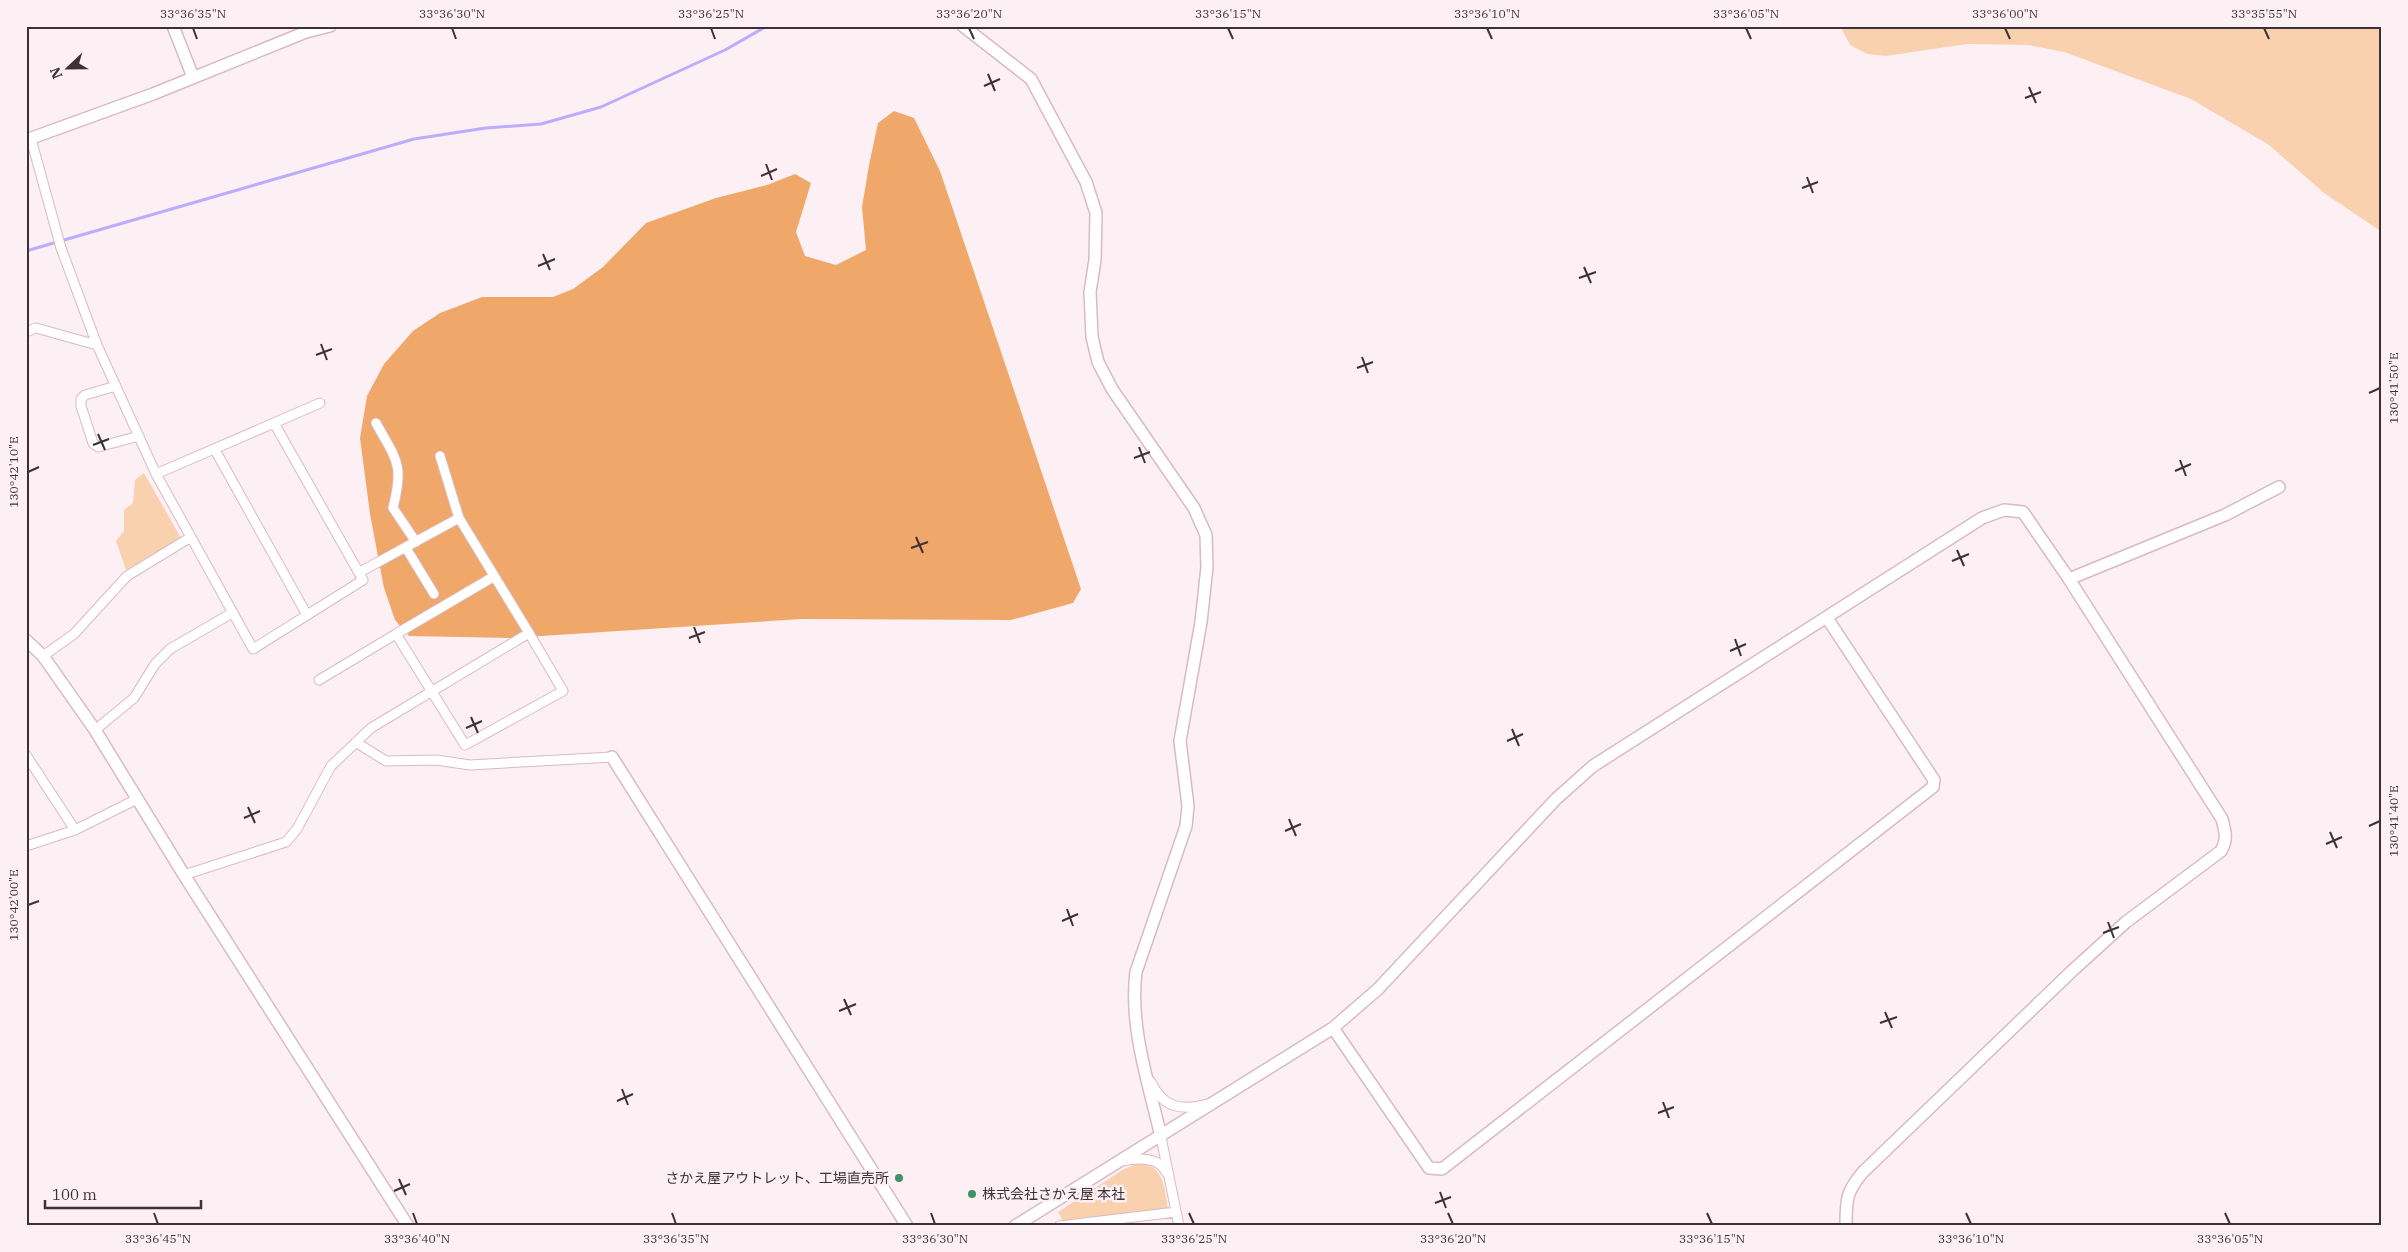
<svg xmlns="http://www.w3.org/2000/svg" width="2408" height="1252" viewBox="0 0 2408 1252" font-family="'IBM Plex Serif','Noto Sans JP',serif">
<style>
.green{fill:#fad1af}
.forest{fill:#efa86a}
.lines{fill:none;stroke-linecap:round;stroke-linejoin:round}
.stream{stroke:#bcacfd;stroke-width:3}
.street-casing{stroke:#d9bac4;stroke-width:11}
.secondary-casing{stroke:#d9bac4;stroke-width:14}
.street{stroke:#fff;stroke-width:9}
.secondary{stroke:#fff;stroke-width:11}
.ticks{fill:none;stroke:#3d3135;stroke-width:2}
.poi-dot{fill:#3d9266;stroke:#fdf0f4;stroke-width:2}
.labels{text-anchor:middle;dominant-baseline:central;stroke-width:5;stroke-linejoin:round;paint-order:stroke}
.poi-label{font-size:14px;fill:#3d3135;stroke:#fdf0f4;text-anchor:end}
.neatline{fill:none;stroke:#3d3135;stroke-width:2}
.ticks-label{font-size:12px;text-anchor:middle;fill:#3d3135}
</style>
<rect width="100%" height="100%" fill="#fdf0f4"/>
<path class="green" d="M1840 26H2382V232L2324 193 2269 145 2191 99 2064 52 2028 45 1967 44 1886 56 1867 54 1850 45Z
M144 473 181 538 126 570 116 541 124 531V510L133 503 135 480Z
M1136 1164C1164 1162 1164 1187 1168 1208L1063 1221 1058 1212 1124 1169Z"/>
<path class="forest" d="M894 111 914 118 940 171 1081 589 1073 603 1011 620 801 619 511 638 409 636 395 620 384 588 370 514 360 438 367 396 384 364 413 331 440 313 482 297H553L573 289 603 267 646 223 716 198 767 185 795 174 811 183 796 232 805 256 836 265 866 250 862 207 869 165 878 123Z"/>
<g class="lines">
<path class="stream" d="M26 251 414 139 486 128 541 124 601 107 725 50 767 26"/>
<g class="street-casing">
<path id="street" d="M31 139 61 248 97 345
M26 332 36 328 97 345 156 474 253 649 363 580 274 423 156 474
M116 386 85 395 81 399V406L93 443 98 447 139 436
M274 423 320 403
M376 423C397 461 404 464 393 508L416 542
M215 450 307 615
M440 456 459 518
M406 548 434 594
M493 577 396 634 465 745 563 691 529 633
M43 656 74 634 127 576 191 537
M319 680 396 634
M95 730 134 698 155 664 170 649 232 613
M357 743 386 761 436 760 470 765 612 757
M26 755 75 830
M26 846 75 830 137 799
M184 875 286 842 297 829 331 766 371 728 529 633 459 518 360 572
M1151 1082C1163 1108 1181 1111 1208 1104
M1161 1137 1179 1226
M1122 1161C1137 1158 1158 1156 1166 1172
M1059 1226 1176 1212"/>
</g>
<g class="secondary-casing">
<path id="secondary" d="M173 26 193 77
M963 26 1031 79 1086 182 1096 213 1095 260 1090 292 1092 337 1098 362 1112 389 1194 508 1206 535 1207 567 1201 622 1180 741 1188 806 1186 826 1136 972C1129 1027 1149 1084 1161 1137
M26 140 153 94 306 32 330 26
M2069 579 2225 515 2279 487
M26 640 43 656 95 730 184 875 408 1226
M612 757 907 1226
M1333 1028 1429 1168 1442 1169 1933 787 1934 780 1827 618
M1015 1226 1333 1028 1378 989 1556 799 1593 766 1982 518 2004 510 2023 512 2069 579 2222 819C2225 831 2228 839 2221 851L2126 922 2072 971 1863 1172C1846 1192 1846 1200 1846 1226"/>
</g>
<use href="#street" class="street"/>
<use href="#secondary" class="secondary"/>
</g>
<path class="ticks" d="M193 28 197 39M452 28 456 39M711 28 715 39M969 28 974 39M1228 28 1233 39M1487 28 1492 39M1746 28 1751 39M2005 28 2010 39M2264 28 2269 39M988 74 995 91M984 86 1000 79M2029 87 2036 103M2025 98 2041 92M766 164 772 180M761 176 777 169M1807 177 1813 193M1802 188 1818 182M543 254 550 270M538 266 555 259M1584 267 1591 283M1579 278 1596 272M321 344 327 360M316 355 332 349M1362 357 1368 373M1357 368 1373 362M2369 393 2380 388M98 434 105 450M93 445 109 439M1139 447 1145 463M1134 458 1150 452M2180 460 2186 476M2175 471 2191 464M28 472 39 467M916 537 923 553M911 548 928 542M1957 550 1964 566M1952 561 1969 554M694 627 700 643M689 638 705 632M1735 639 1741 656M1730 651 1746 644M471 717 478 733M466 728 482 721M1512 729 1519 746M1507 741 1523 734M248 807 255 823M244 818 260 811M1289 819 1296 836M2369 826 2380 821M1285 831 1301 824M2330 832 2337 848M2326 844 2342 837M28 905 39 901M1067 909 1073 926M1062 921 1078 914M2108 922 2114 938M2103 933 2119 927M844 999 851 1015M839 1011 856 1004M1885 1012 1892 1028M1880 1023 1897 1017M622 1089 628 1105M617 1101 633 1094M1663 1102 1669 1118M1658 1113 1674 1107M399 1179 406 1195M394 1191 410 1184M1440 1192 1446 1208M1435 1203 1451 1197M154 1213 158 1224M413 1213 417 1224M672 1213 676 1224M931 1213 935 1224M1189 1213 1194 1224M1448 1213 1453 1224M1707 1213 1712 1224M1966 1213 1971 1224M2225 1213 2230 1224"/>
<g class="poi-dot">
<circle cx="899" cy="1178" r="5"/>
<circle cx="972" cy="1194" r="5"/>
</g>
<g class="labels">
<g class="poi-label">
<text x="889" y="1178">さかえ屋アウトレット、工場直売所</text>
<text x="982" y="1194" text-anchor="start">株式会社さかえ屋 本社</text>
</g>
</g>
<rect width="2408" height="1252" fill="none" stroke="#fdf0f4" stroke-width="55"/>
<g transform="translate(68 68) rotate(248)" stroke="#fdf0f4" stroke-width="4" paint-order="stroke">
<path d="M0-4L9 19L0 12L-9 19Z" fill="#3d3135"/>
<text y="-8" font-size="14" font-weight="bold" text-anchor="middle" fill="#3d3135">N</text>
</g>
<path d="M45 1200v8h156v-8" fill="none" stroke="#3d3135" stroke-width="2.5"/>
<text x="52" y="1200" font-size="15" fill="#3d3135" stroke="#fdf0f4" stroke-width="4" paint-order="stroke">100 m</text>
<rect x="28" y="28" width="2352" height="1196" class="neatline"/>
<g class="ticks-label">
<text x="193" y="18">33°36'35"N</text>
<text x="452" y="18">33°36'30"N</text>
<text x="711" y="18">33°36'25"N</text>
<text x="969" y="18">33°36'20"N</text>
<text x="1228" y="18">33°36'15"N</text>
<text x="1487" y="18">33°36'10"N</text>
<text x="1746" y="18">33°36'05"N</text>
<text x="2005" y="18">33°36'00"N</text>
<text x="2264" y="18">33°35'55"N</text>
<text transform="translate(2394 388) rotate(-90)" y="4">130°41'50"E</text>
<text transform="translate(14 472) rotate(-90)" y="4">130°42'10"E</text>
<text transform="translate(2394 821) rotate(-90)" y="4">130°41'40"E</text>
<text transform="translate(14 905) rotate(-90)" y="4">130°42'00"E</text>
<text x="158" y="1243">33°36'45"N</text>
<text x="417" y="1243">33°36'40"N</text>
<text x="676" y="1243">33°36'35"N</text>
<text x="935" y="1243">33°36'30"N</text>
<text x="1194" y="1243">33°36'25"N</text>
<text x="1453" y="1243">33°36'20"N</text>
<text x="1712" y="1243">33°36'15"N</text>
<text x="1971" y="1243">33°36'10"N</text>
<text x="2230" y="1243">33°36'05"N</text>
</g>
</svg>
